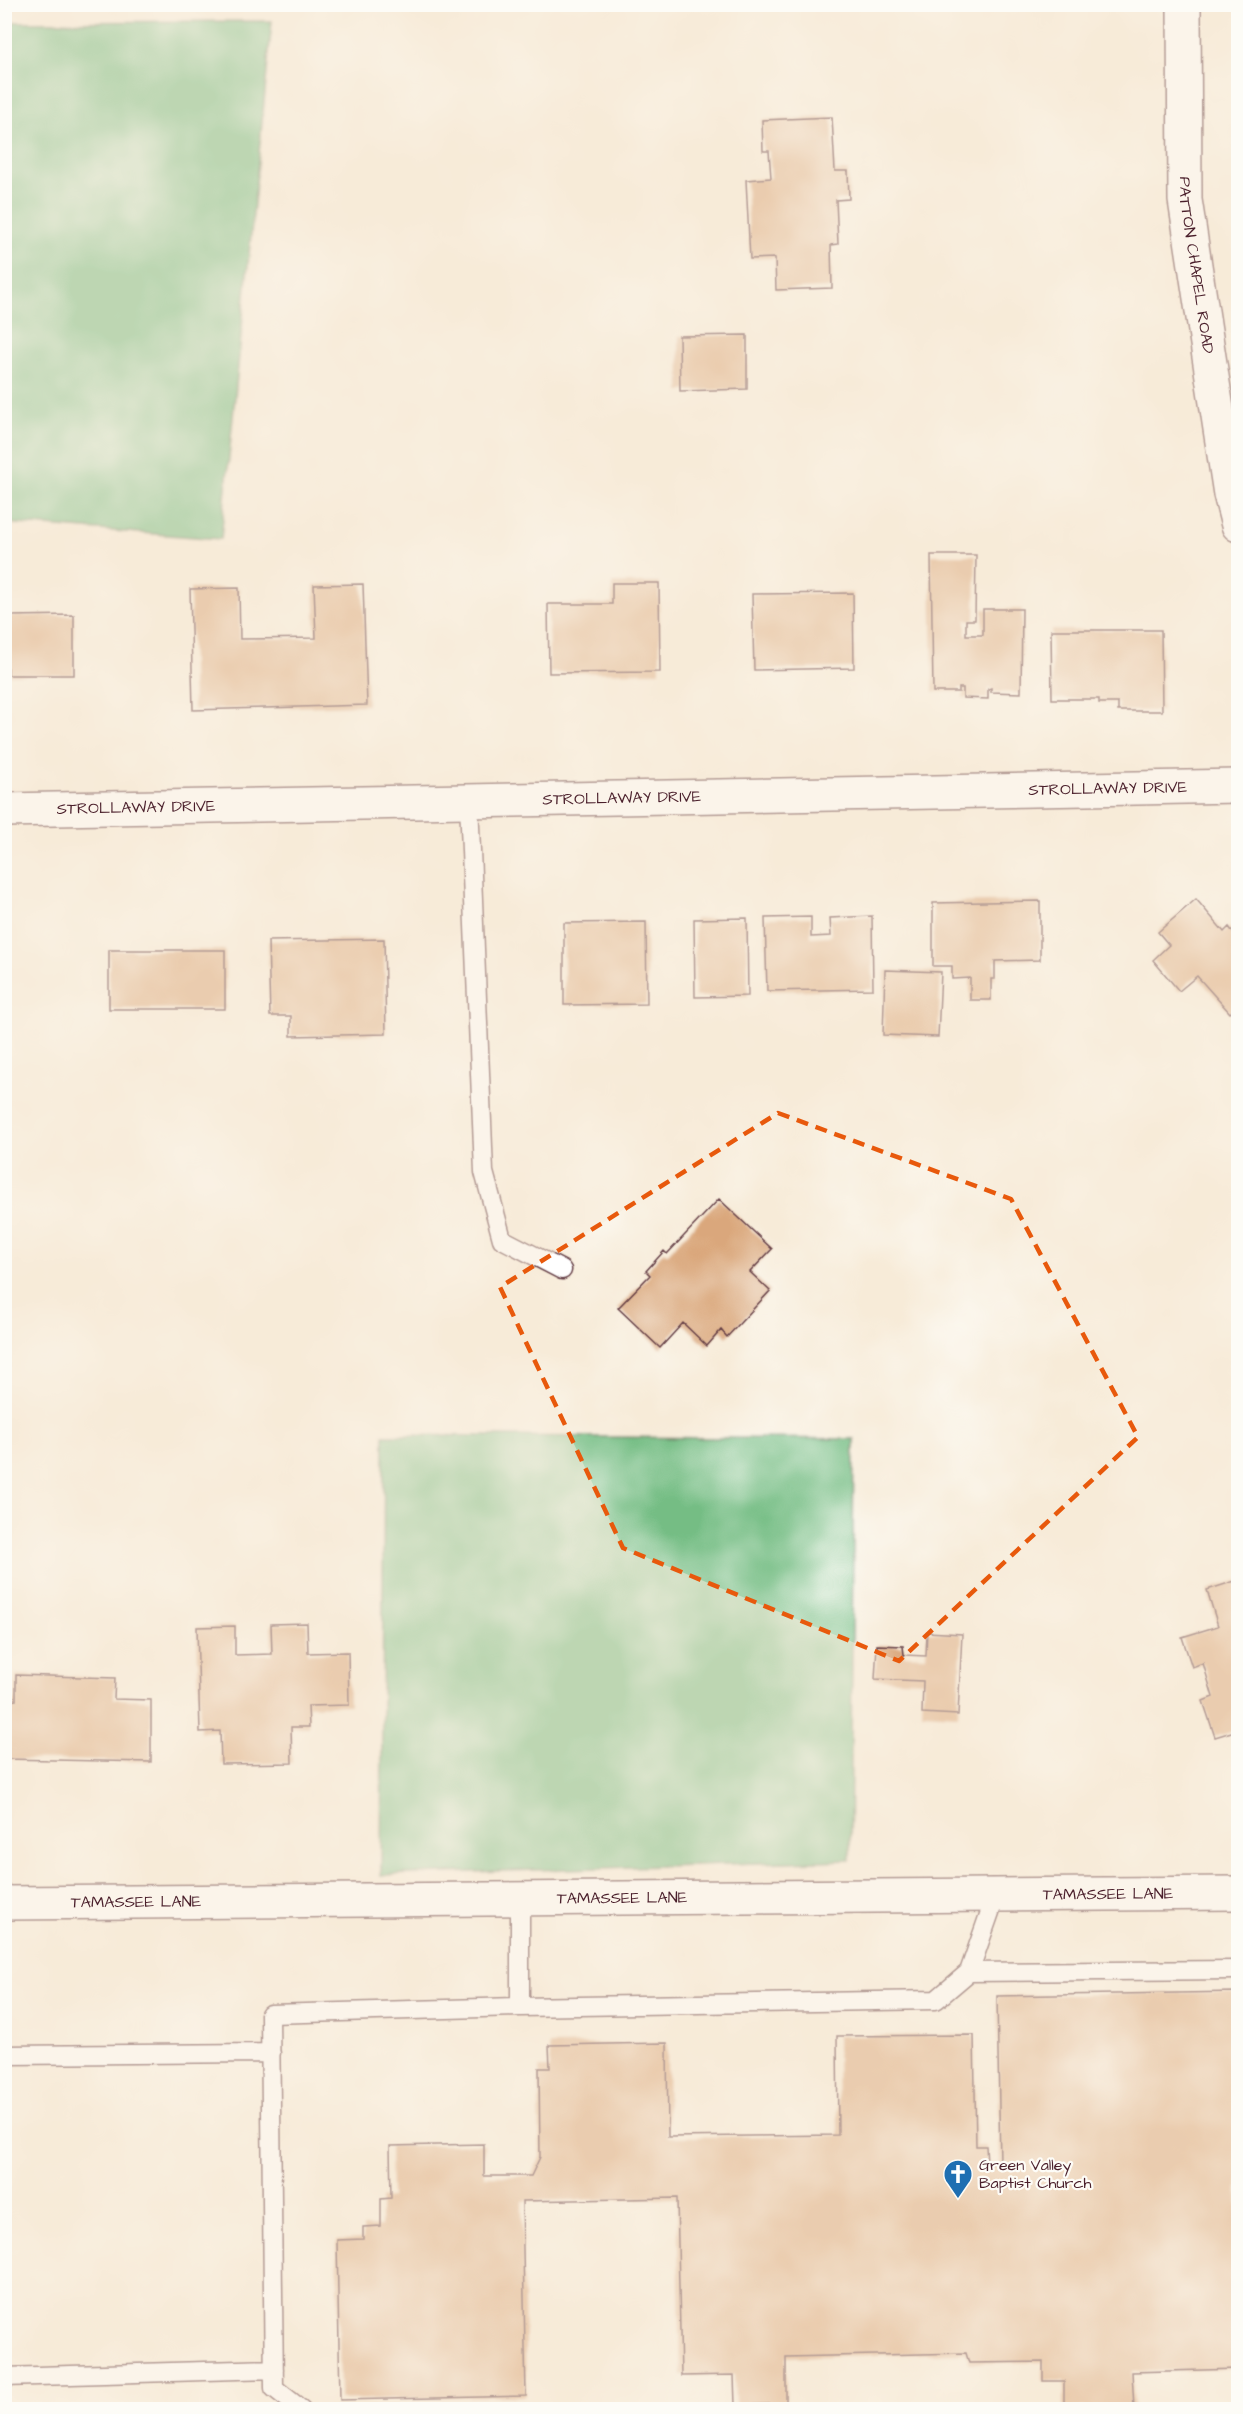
<svg xmlns="http://www.w3.org/2000/svg" width="1243" height="2414" viewBox="0 0 1243 2414" font-family="'Architects Daughter',sans-serif">
<style>
.forest{fill:#74bd84;stroke:#5f6e58;stroke-width:1.5}
.building{fill:#daa77c}
.lines{fill:none;stroke-linecap:round;stroke-linejoin:round}
.service-casing{stroke:#643e45;stroke-width:21}
.minor-casing{stroke:#643e45;stroke-width:36}
.tertiary-casing{stroke:#643e45;stroke-width:36}
.service{stroke:#fff;stroke-width:18}
.minor{stroke:#fff;stroke-width:33}
.tertiary{stroke:#fff;stroke-width:33}
.marked{fill:none;stroke:#e8590c;stroke-width:4.5;stroke-dasharray:12 8;stroke-linejoin:round}
.labels{text-anchor:middle;dominant-baseline:central;stroke-width:4.5;stroke-linejoin:round;paint-order:stroke}
.street-label{font-size:16px;fill:#4a1f2b;stroke:#fdfcf7}
.poi-label{font-size:16px;fill:#4a1f2b;stroke:#fdfcf7;text-anchor:start}
</style>
<rect width="100%" height="100%" fill="#fdfcf7"/>
<filter id="ink" filterUnits="userSpaceOnUse"><feTurbulence type="fractalNoise" baseFrequency=".0167" numOctaves="2"/><feDisplacementMap in="SourceGraphic" scale="12" xChannelSelector="R" yChannelSelector="G"/><feConvolveMatrix kernelMatrix="1 2 1 2 8 2 1 2 1" color-interpolation-filters="sRGB"/></filter>
<filter id="wash" filterUnits="userSpaceOnUse"><feTurbulence type="fractalNoise" baseFrequency=".008" numOctaves="4" result="noise"/><feDisplacementMap in="SourceGraphic" scale="24" xChannelSelector="R" yChannelSelector="G"/><feGaussianBlur stdDeviation="1.35" result="paint"/><feColorMatrix in="noise" values="0 0 0 0 0 0 0 0 0 0 0 0 0 0 0 0 0 1.4 0 .05"/><feComposite in="paint" operator="in"/></filter>
<g filter="url(#wash)">
<rect width="100%" height="100%" fill="#f7ebd8"/>
<path class="forest" d="M272 21 221 539 5 523V22Z
M384 1435 854 1439 850 1860 381 1875Z"/>
<g id="blocks">
<path class="building" d="M832 117 835 171H848L849 199 836 200 838 244 831 245 832 288 776 290 775 258 750 259 746 180 771 178 769 151H763L762 120Z
M747 335V389L680 391 679 336Z
M931 555H976L975 620H966V635H983V609H1022L1021 693 991 692V688L988 689V699L963 698V688H959V692H933Z
M612 583H659L660 672 549 673 548 604H612Z
M363 584 367 705 193 710 190 589 239 588 240 639 316 638 314 585Z
M853 593 854 668 754 670 752 594Z
M74 615V675H8V668H4V622H9V616Z
M1051 630H1161L1162 711H1118V703H1099V699H1052Z
M1196 899 1224 932 1229 927 1238 939V1006L1230 1013 1197 976 1179 991 1153 960 1169 945 1158 932Z
M1040 901V960L995 961V979H991V1000H970V978L952 979V966H933V903Z
M872 916 873 989 767 991 765 918 811 917V937L831 936 830 918Z
M747 918 748 996 695 997 694 919Z
M646 922 647 1004 564 1005V923Z
M384 939 386 1034 291 1036V1016H270L268 941Z
M109 950H225V1009H109Z
M885 970 941 972 938 1037 883 1035Z
M719 1199 772 1249 750 1272 770 1291 727 1337 721 1330 707 1346 683 1323 660 1348 618 1308 650 1275 646 1271 664 1251 667 1254Z
M1238 1580V1730L1215 1737 1203 1701 1213 1697 1203 1663 1192 1667 1182 1637 1218 1626 1207 1590Z
M307 1623 308 1653 348 1652 349 1705 308 1706 309 1727H291L292 1763 221 1764 220 1731 200 1732 197 1627 235 1626V1655L272 1654 271 1624Z
M927 1632 962 1634 958 1715 922 1713 923 1681 875 1679 877 1645 903 1646 904 1655 926 1656Z
M16 1675 115 1678 114 1699 151 1700V1762L5 1759 6 1701 16 1700Z
M1238 1992V2369L1132 2372 1134 2408 1064 2409V2381H1043V2362L969 2363 966 2353 786 2357V2404L735 2405 734 2375 681 2376 677 2198 522 2201 526 2396 340 2400 337 2240 363 2239V2227L381 2226V2199L391 2198 390 2146 484 2144V2176H531L540 2157 539 2068H550L549 2045 667 2043 668 2137 838 2135 837 2036 974 2035 976 2146H986L987 2163H1000L997 1996Z"/>
</g>
</g>
<g filter="url(#ink)">
<use href="#blocks" fill-opacity="0" stroke="#643e45" stroke-width="1.5"/>
<g class="lines">
<g class="service-casing">
<path id="service" d="M469 801 484 1172 502 1239 562 1270
M969 1972 1238 1970
M520 2007 936 2000 969 1972 996 1895
M4 2055 271 2053
M4 2377 274 2369
M302 2410 274 2388 270 2014 520 2007V1899"/>
</g>
<g class="minor-casing">
<g id="minor">
<path id="s1" d="M4 810 1238 786"/>
<path id="s2" d="M4 1903 1238 1893"/>
</g>
</g>
<g class="tertiary-casing">
<g id="tertiary">
<path id="s3" d="M1184 4 1185 200 1230 494 1238 525"/>
</g>
</g>
<use href="#service" class="service"/>
<use href="#minor" class="minor"/>
<use href="#tertiary" class="tertiary"/>
</g>
</g>
<path d="M0 0H1243V2414H0ZM778 1113 1011 1199 1138 1437 899 1661 623 1548 500 1287Z" fill="#f7ebd8" fill-opacity=".55" fill-rule="evenodd"/>
<path class="marked" d="M778 1113 1011 1199 1138 1437 899 1661 623 1548 500 1287Z"/>
<defs>
<g id="church-pin" transform="scale(1.5)"><path d="M0 17L-7.5 6A9.5 9.5 0 1 1 7.5 6Z" fill="#1f6fb2" stroke="#fdfcf7"/><path d="M-1.2-6h2.4v3.5h3.3v2.4h-3.3V6h-2.4V-.1h-3.3v-2.4h3.3Z" fill="#fff"/></g>
</defs>
<g fill-rule="evenodd">
<use href="#church-pin" x="958" y="2174"/>
</g>
<g class="labels">
<g class="street-label">
<text stroke="none"><textPath href="#s3" startOffset="262">PATTON CHAPEL ROAD</textPath></text>
<text stroke="none"><textPath href="#s1" startOffset="1104">STROLLAWAY DRIVE</textPath></text>
<text stroke="none"><textPath href="#s1" startOffset="618">STROLLAWAY DRIVE</textPath></text>
<text stroke="none"><textPath href="#s1" startOffset="132">STROLLAWAY DRIVE</textPath></text>
<text stroke="none"><textPath href="#s2" startOffset="1104">TAMASSEE LANE</textPath></text>
<text stroke="none"><textPath href="#s2" startOffset="618">TAMASSEE LANE</textPath></text>
<text stroke="none"><textPath href="#s2" startOffset="132">TAMASSEE LANE</textPath></text>
</g>
<g class="poi-label">
<text x="979" y="2165">Green Valley<tspan x="979" dy="18">Baptist Church</tspan></text>
</g>
</g>
<rect width="1243" height="2414" fill="none" stroke="#fdfcf7" stroke-width="24"/>
</svg>
